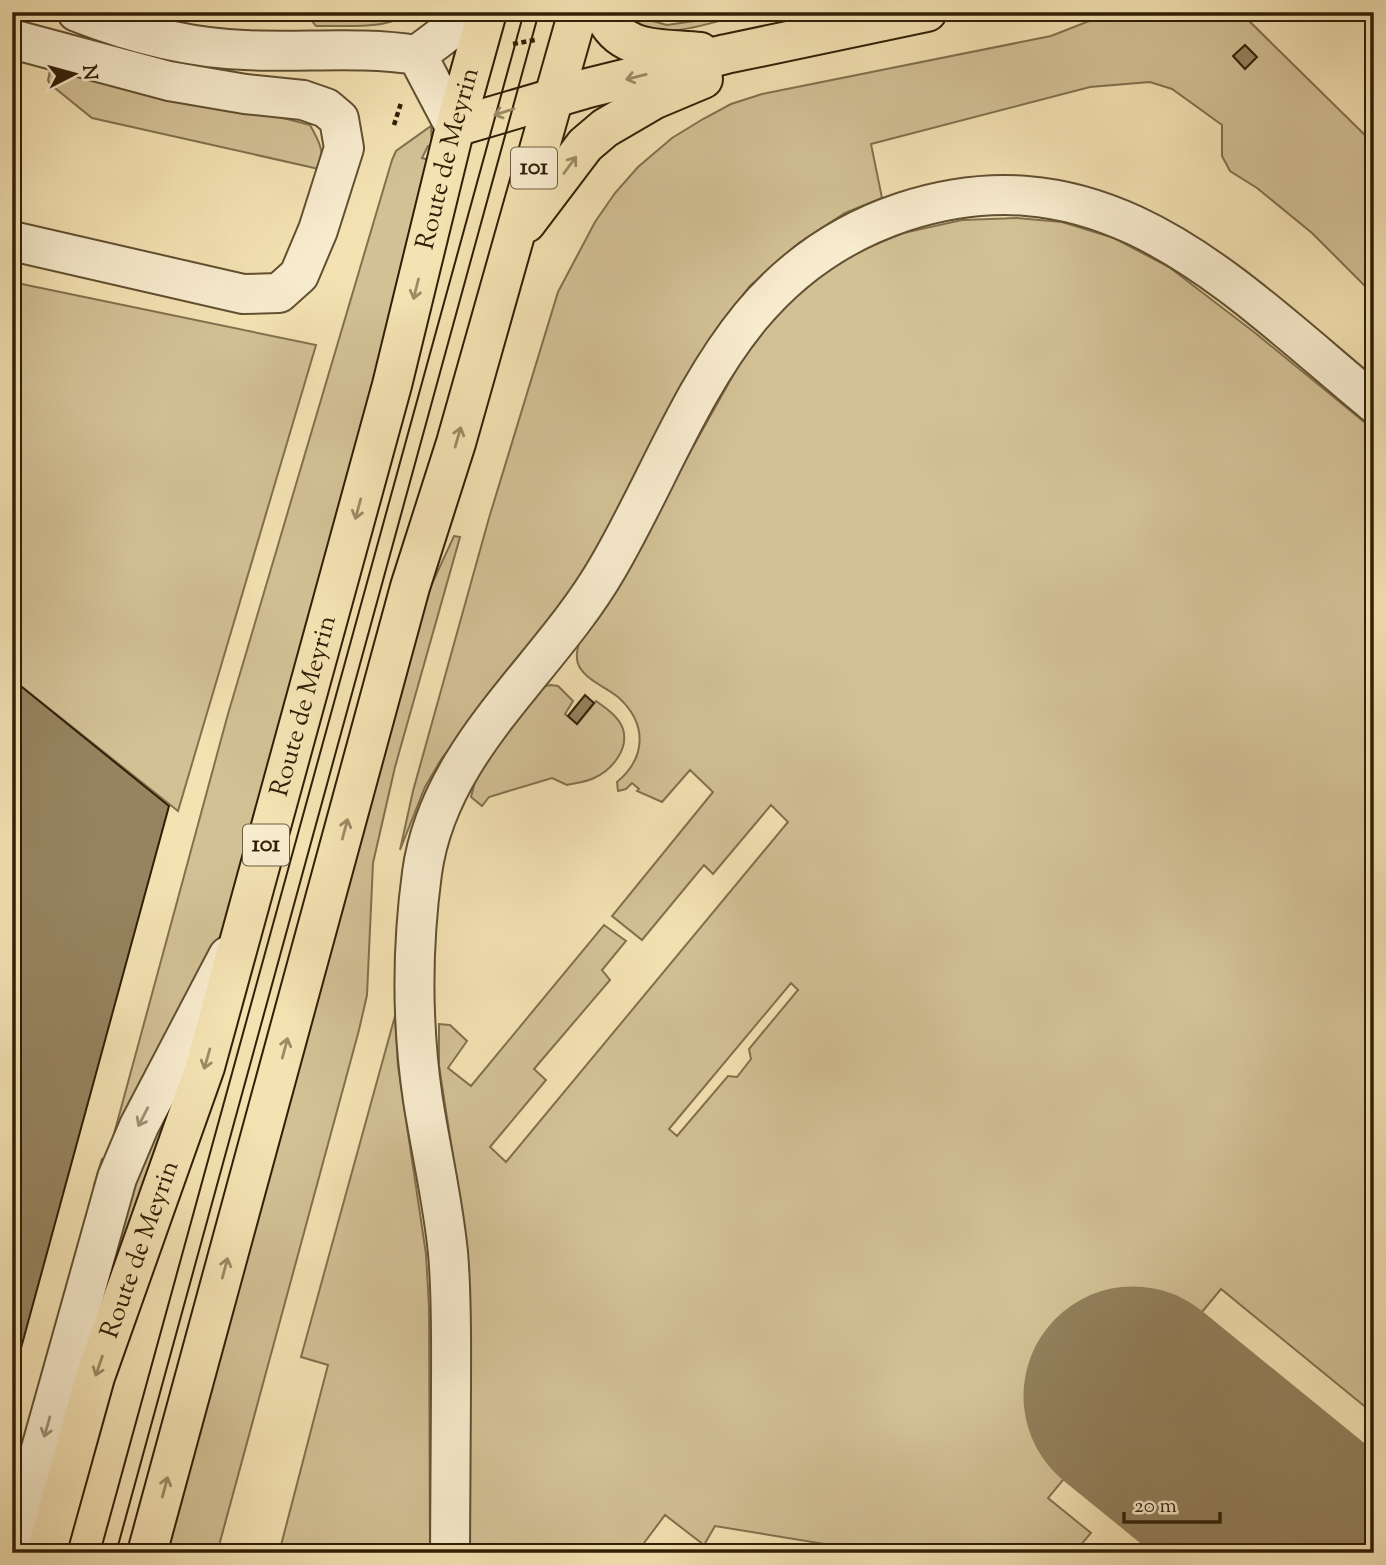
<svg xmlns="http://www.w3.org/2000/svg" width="1386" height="1565" viewBox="0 0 1386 1565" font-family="'Sorts Mill Goudy',serif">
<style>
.green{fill:#d3c196;stroke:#82704e;stroke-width:2;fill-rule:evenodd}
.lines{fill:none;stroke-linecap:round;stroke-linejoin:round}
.taxiway{stroke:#92805c;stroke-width:88}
.runway{stroke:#92805c;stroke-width:219}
.building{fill:#968460;stroke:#301f06;stroke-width:2}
.minor-casing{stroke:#615031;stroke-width:42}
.major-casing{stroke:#301f06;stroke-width:42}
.path{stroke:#301f06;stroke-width:4.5;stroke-dasharray:5 3.5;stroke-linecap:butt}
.minor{stroke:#f8ecce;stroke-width:38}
.major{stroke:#f4e2b3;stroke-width:38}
.tram{stroke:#301f06;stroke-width:2}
.oneway{stroke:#9c8a65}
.oneway2{stroke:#9e9074}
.labels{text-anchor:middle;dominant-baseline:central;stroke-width:5;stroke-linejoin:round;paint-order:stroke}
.shield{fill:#f8ecce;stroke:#6c5c42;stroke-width:2}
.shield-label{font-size:24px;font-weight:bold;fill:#301f06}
.street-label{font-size:26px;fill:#301f06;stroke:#f8ecce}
</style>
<rect width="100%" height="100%" fill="#f4e2b3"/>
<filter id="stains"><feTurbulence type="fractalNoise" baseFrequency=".00286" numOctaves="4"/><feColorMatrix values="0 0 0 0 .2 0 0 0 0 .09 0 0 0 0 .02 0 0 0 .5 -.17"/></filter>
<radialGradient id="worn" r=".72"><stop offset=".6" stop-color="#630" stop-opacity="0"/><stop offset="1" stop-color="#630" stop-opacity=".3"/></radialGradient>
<path class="green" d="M305 12H409C389 31 342 25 316 26Z
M628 12H647L645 19 667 25 707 19 709 12H723L719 21C689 29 649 42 628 12Z
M1112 12H1240L1374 144V295L1312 233 1257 188 1230 171 1222 156V125L1172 89 1150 82 1090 87 871 144 882 198 845 213 799 243 750 286 721 323 702 353 602 543 548 623 442 758 425 787 400 850 413 791 489 518 558 292 595 222 615 193 638 167 672 138 703 119 731 104 762 94 1051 36Z
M50 71 287 119 310 125C318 139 326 153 319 169L92 118 50 84 48 80Z
M431 126 432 147 428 146 422 158 430 160 382 362 229 919 100 1187 94 1185 102 1159 108 1156 228 714 392 160 396 151Z
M1017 218 1062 222 1114 238 1169 267 1254 332 1374 430V1414L1221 1289 1048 1498 1091 1533 1074 1553H879L715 1526 704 1545 665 1515 644 1543 656 1553H463L465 1321 468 1253 439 1066V1024L450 1025 467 1041 448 1068 471 1086 604 925 626 941 602 970 610 980 534 1069 546 1080 490 1147 506 1162 788 822 771 805 713 874 704 865 642 940 612 916 713 792 690 770 662 802 637 791 639 789 632 783 626 789 618 791 617 782C647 757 647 723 618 697 606 687 587 681 579 666 574 657 579 644 581 634L666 495 745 354 781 307 820 276 855 253 903 233 962 220ZM791 983 798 990 749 1049 751 1059 737 1077 728 1076 677 1136 669 1129Z
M12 282 316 345 178 811 12 679Z
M454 536 460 537 395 767 373 863 367 995 359 1030 217 1553H163L424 601Z
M551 685 558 686 573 701 565 714 577 724 596 701C606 708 619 717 623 729 629 749 612 770 594 778 586 782 576 783 567 785L552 778 489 797 482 806 471 797 477 774 541 687Z
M395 1016 398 1066 426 1254 429 1307 430 1553H279L328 1365 301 1357Z
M191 1050 87 1345 114 1225Z"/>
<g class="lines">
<path class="taxiway" d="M1184 1553 1240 1483"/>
<path class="runway" d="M1133 1396 1326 1553"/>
</g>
<path class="building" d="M1245 45 1257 57 1245 69 1233 56Z
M12 679 169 806 12 1381Z
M585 695 594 703 577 724 568 716Z"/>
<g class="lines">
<g class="minor-casing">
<path id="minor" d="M77 12C131 33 187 48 245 50 302 53 360 46 417 55L474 12
M12 39 169 81 245 94 303 100 326 108 339 119 344 148 318 230 299 275 279 293 243 294 12 241
M417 55 455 127
M12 1552 117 1178 139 1126 228 956
M450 1553C450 1498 451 1442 451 1387 451 1342 452 1298 448 1253 443 1201 431 1151 423 1100 412 1026 412 947 422 873 439 748 549 670 608 567 656 485 690 390 751 316 791 268 843 232 903 212 1105 146 1232 286 1374 403"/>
</g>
<g class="major-casing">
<g id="major">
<path d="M603 12C619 54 662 48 700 52"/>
<path d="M455 127 588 88 726 54 927 12"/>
<path d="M526 223 585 145 605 128 653 100 703 79"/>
<path id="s1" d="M46 1553 95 1377 205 1067 392 385 455 127 487 12"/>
<path d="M147 1553 410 587 456 443 578 12"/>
</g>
</g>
<path class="path" d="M513 44 535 40
M394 125 401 103"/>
<use href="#minor" class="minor"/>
<use href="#major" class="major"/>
<path class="tram" d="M100 1553 524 12
M116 1553 539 12"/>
</g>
<defs><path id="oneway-shaft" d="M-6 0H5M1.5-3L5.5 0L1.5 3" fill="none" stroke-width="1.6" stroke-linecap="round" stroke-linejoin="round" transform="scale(1.75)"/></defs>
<g class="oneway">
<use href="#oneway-shaft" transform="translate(636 77) rotate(166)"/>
<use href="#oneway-shaft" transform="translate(504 112) rotate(162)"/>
<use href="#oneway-shaft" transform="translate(570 165) rotate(-54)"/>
<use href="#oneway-shaft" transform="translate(416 289) rotate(104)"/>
<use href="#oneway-shaft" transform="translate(458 437) rotate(-74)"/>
<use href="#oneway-shaft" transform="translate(358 509) rotate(105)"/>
<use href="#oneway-shaft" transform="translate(345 829) rotate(-75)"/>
<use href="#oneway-shaft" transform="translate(285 1048) rotate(-75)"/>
<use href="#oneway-shaft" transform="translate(207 1059) rotate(106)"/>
<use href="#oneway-shaft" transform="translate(225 1268) rotate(-75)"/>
<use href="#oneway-shaft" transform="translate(99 1366) rotate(109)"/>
<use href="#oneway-shaft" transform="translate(165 1487) rotate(-75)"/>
</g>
<g class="oneway2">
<use href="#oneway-shaft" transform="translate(143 1117) rotate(117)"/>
<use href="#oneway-shaft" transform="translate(47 1427) rotate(106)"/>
</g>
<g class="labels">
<g class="shield">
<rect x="511" y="147.5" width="46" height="41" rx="5"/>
<rect x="243" y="824.5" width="46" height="41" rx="5"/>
</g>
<g class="shield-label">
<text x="534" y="168">101</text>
<text x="266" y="845">101</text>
</g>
<g class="street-label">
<text stroke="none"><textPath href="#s1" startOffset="1452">Route de Meyrin</textPath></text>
<text stroke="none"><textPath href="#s1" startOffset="886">Route de Meyrin</textPath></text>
<text stroke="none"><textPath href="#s1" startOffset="318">Route de Meyrin</textPath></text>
</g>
</g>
<rect width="1386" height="1565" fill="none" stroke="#f4e2b3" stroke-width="42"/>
<rect x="14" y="14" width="1358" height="1537" fill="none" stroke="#301f06" stroke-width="3.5"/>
<rect x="21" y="21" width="1344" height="1523" fill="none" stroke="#301f06" stroke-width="2"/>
<g transform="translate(74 74) rotate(84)" stroke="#f8ecce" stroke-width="5" paint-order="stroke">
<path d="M0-5L12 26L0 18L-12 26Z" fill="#301f06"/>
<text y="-10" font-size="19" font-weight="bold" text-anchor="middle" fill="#301f06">N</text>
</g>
<path d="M1124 1512v10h96v-10" fill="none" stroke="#301f06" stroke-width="3.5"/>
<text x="1134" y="1512" font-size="21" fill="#301f06" stroke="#f8ecce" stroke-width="5" paint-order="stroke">20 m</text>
<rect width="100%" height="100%" filter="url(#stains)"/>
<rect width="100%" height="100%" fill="url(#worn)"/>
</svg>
